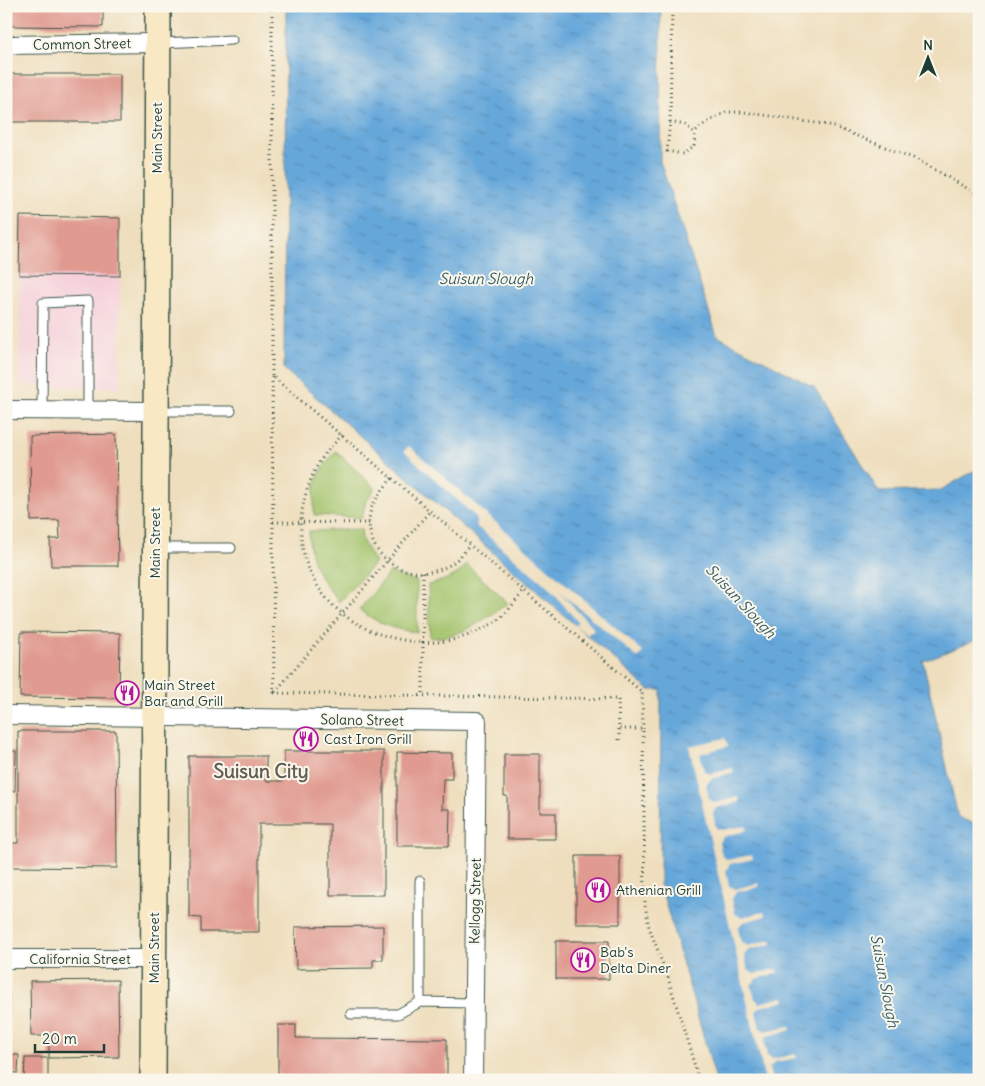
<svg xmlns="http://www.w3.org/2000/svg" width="985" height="1086" viewBox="0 0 985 1086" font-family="Delius,sans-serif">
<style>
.built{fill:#f5cfda}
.green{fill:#a2c26a;stroke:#60804f}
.water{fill:url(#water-ripples);stroke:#427287}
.pier{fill:#eedebd}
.building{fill:#e09a90}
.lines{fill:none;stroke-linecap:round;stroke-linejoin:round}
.service-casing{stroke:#3e5549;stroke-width:11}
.minor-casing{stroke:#3e5549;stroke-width:20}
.secondary-casing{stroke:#3e5549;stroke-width:28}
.path{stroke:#3e5549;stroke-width:3;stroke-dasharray:1 4;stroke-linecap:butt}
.service{stroke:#fff;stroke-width:9}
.minor{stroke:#fff;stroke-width:18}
.secondary{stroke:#f8e8c3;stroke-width:25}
.labels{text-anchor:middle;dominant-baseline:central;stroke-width:4;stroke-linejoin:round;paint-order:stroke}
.street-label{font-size:14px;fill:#1f3d34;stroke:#fbf7ec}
.poi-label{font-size:14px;fill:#1f3d34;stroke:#fbf7ec;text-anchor:start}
.water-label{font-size:15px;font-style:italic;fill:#345d66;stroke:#fbf7ec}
.district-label{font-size:19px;font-weight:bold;fill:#635e54;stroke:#fbf7ec}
</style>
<defs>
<pattern id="water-ripples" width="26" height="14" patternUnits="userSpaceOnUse" patternTransform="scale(1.25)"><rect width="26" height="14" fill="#66a7da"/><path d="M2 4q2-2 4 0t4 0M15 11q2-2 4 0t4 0" fill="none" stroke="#5389b2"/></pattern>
</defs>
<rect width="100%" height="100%" fill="#fbf7ec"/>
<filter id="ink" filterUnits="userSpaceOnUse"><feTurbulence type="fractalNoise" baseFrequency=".02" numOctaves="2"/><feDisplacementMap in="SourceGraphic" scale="10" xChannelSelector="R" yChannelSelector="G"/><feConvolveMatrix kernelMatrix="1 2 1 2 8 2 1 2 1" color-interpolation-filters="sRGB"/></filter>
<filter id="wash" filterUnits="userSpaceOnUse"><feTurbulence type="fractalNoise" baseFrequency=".0096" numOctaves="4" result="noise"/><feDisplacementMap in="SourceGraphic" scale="20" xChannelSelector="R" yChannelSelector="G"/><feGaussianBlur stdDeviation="1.12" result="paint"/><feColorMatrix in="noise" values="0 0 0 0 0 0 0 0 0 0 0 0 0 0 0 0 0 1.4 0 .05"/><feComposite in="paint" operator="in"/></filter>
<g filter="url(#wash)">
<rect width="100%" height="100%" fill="#eedebd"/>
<path class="built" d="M20 216 120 218V388L19 385Z"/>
<path class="green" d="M336 451 375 488 365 504 362 518 314 515C314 482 314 477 336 451Z
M361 529 362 540 375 563 339 602C319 577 309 564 309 531Z
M466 564 508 603C482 621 463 637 430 638L428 585C441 581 460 577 466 564Z
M390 572 402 577 417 581V632C390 629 382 625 359 610Z"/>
<path class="water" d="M286 6H661L660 161 717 336 814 387 879 492 941 490 979 468V639L923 661 958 817 979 826V1080H716L660 884 661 690H649L284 369Z"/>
<path class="pier" d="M409 446 643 652 638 658 560 592 594 629 587 635 575 625 578 622 547 586 477 527 476 517 404 451Z
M725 738 728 746 700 754 704 771 711 774 732 768 734 772 711 779 706 785 709 799 716 803 739 797 740 802 716 808 713 813 716 828 722 830 745 826 747 830 723 837 719 842 722 856 728 860 752 855 753 859 730 864 726 870 729 886 736 889 758 883 759 887 736 892 732 899 735 914 742 917 764 912 766 916 743 922 738 928 741 942 748 946 771 940 772 944 749 950 744 955 748 970 754 974 777 969 779 973 756 979 751 985 755 999 760 1003 784 997 786 1001 760 1007 756 1012 760 1028 765 1031 790 1026 791 1030 767 1036 764 1041 767 1056 772 1059 796 1054 797 1058 775 1062 769 1069 772 1080H765L689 746Z"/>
<g id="blocks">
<path class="building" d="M6 6H103V27L6 26Z
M6 74H120V122H6Z
M20 216 120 218V276L19 275Z
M116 434 118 566H51L50 539H60L59 520 31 521 30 436Z
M21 632 120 633 119 698 20 697Z
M18 731H116L117 868 11 867V843H18Z
M6 751H16L15 791H6Z
M284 751H384V895H330V824H259V932H201V918L189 917V756H266V781H284Z
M397 752 452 753V779H443L442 809H450L449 846H397Z
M504 754H540V813H556V839H507V796H504Z
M576 856H620V924H576Z
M383 926V960H373V968L296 969 295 927Z
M556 941H609V979H556Z
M118 980 119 1057 49 1058V1036H31L30 981Z
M6 993H9V1020H6Z
M278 1025H296V1038L447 1039V1080H278Z
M6 1055H19L18 1073 6 1072Z
M25 1058H48V1080H24Z"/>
</g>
</g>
<g filter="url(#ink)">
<use href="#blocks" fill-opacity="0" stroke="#3e5549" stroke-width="1"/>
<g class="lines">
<g class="service-casing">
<path id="service" d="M160 43 232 40
M42 410 43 303 88 301V410
M157 411H231
M157 548H231
M420 881V1002
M351 1014H398L420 1002 474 1003"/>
</g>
<g class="minor-casing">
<path id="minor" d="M6 45 157 43
M6 410 155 411
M6 715 477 721 473 1080
M6 959H154"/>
</g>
<g class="secondary-casing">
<path id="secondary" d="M153 1080 158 6"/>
</g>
<path class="path" d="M672 6 670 122 667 151 683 154 694 146 695 133 701 126 726 112H744L829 125 918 160 979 195
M670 122 685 125 695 133
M272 376V6
M342 435C333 445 322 456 316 468 275 549 321 629 409 641 441 646 472 638 499 619 508 612 516 600 524 591
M392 478C385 487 377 496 372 507 367 519 369 533 374 544 388 572 425 581 451 564 459 559 464 552 470 545
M273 522 369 523
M423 572V695
M275 692 430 511
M274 693 272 376 642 692 643 729
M274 693 618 699 619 729H643L645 905 649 927 668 978 699 1080
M619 729V744"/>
<use href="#service" class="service"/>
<use href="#minor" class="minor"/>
<use href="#secondary" class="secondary"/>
</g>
</g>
<defs>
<g id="restaurant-ring" transform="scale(1.25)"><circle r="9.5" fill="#fbf7ec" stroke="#b5179e" stroke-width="1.5"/><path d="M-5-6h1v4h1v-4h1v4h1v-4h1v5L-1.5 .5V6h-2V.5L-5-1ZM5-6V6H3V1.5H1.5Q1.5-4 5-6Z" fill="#b5179e"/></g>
</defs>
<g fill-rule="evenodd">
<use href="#restaurant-ring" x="127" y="693"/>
<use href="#restaurant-ring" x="306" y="739"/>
<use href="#restaurant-ring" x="598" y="890"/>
<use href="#restaurant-ring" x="583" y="960"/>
</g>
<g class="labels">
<g class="street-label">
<text transform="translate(82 44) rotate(-1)">Common Street</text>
<text transform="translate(157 138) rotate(-90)">Main Street</text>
<text transform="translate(155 543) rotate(-90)">Main Street</text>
<text transform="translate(362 720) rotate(1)">Solano Street</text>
<text transform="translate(475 901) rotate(-89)">Kellogg Street</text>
<text transform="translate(154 948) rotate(-90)">Main Street</text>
<text x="80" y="959">California Street</text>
</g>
<g class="poi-label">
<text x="144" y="685">Main Street<tspan x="144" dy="16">Bar and Grill</tspan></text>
<text x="324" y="739">Cast Iron Grill</text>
<text x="616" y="890">Athenian Grill</text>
<text x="600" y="952">Bab's<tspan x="600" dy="16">Delta Diner</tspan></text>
</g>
<g class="water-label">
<text x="486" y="278">Suisun Slough</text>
<text transform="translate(741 601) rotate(47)">Suisun Slough</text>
<text transform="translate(885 981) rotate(79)">Suisun Slough</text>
</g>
<g class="district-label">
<text x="261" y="771">Suisun City</text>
</g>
</g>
<rect width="985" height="1086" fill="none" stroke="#fbf7ec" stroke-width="25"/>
<g transform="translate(928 58)" stroke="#fbf7ec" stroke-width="4" paint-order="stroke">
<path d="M0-4L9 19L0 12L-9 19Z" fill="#1f3d34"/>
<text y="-8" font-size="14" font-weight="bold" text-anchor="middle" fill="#1f3d34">N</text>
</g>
<path d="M35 1044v8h69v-8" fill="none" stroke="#1f3d34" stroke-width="2.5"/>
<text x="42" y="1044" font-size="15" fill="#1f3d34" stroke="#fbf7ec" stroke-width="4" paint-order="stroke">20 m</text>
</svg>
